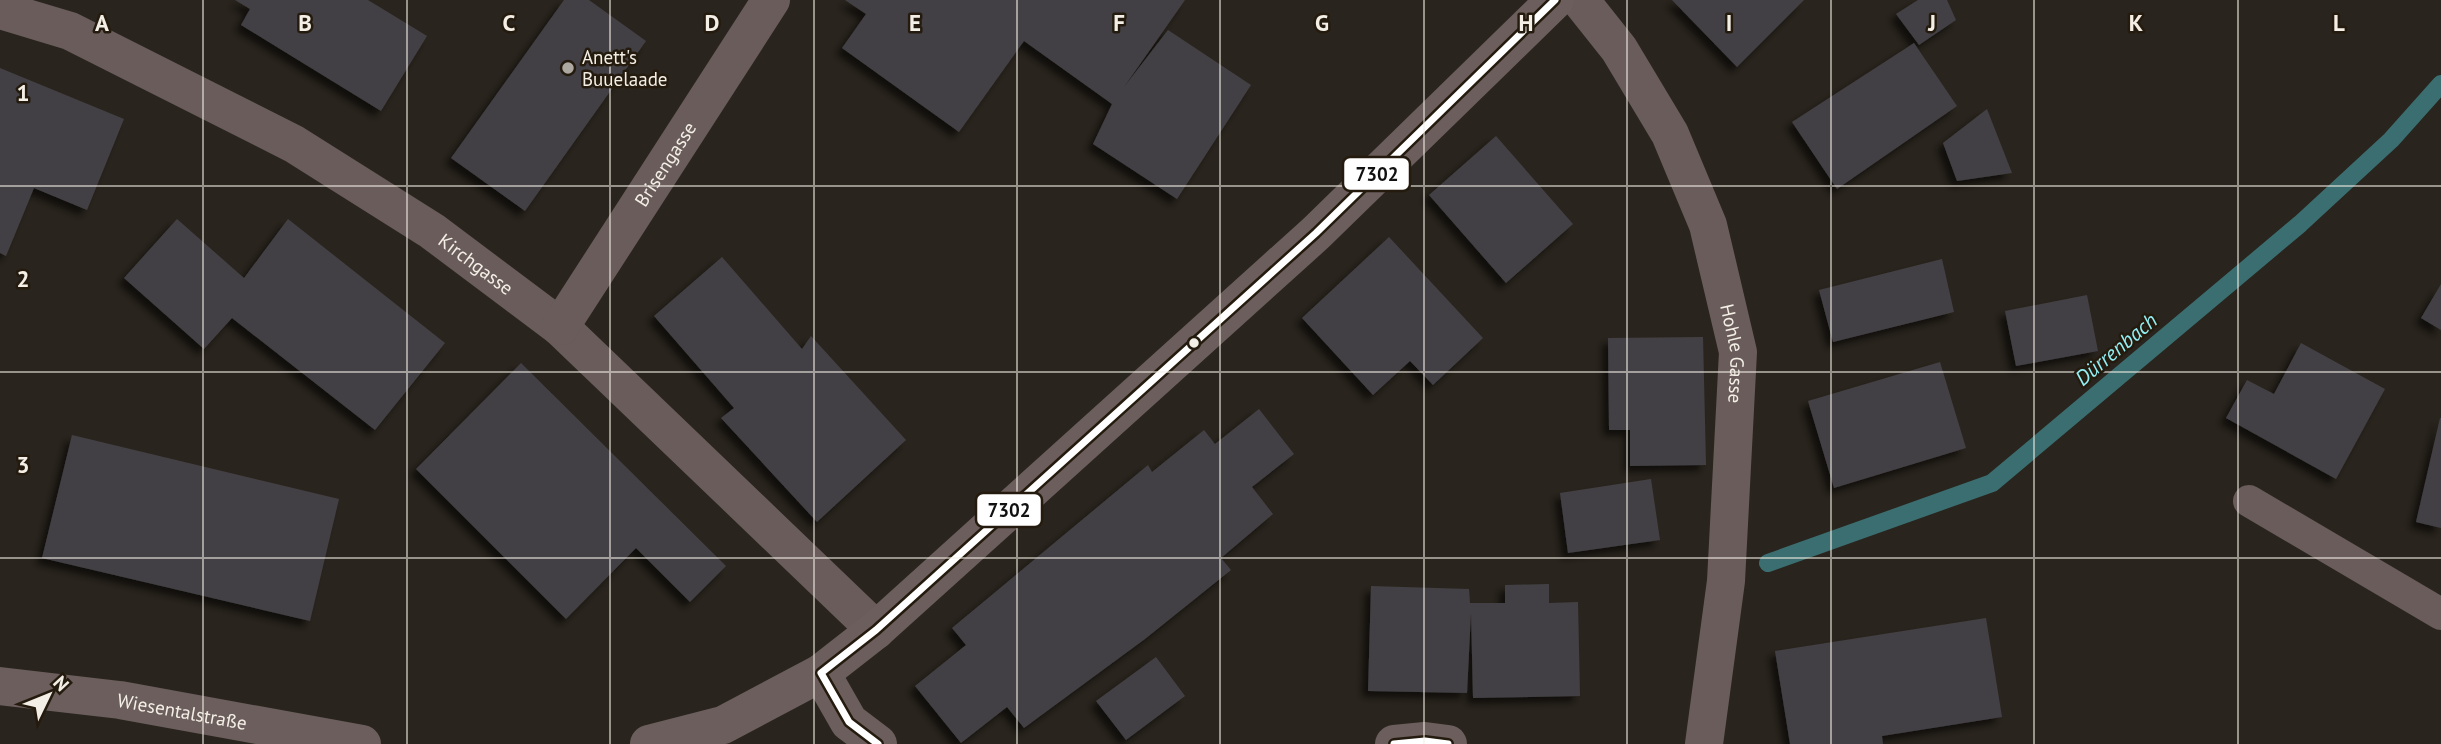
<svg xmlns="http://www.w3.org/2000/svg" width="2441" height="744" viewBox="0 0 2441 744" font-family="'PT Sans',sans-serif">
<style>
.lines{fill:none;stroke-linecap:round;stroke-linejoin:round}
.stream{stroke:#3b6e70;stroke-width:18}
.building{fill:#434044;filter:url(#shadow)}
.lane{stroke:#695c5b;stroke-width:32}
.street{stroke:#695c5b;stroke-width:38}
.secondary{stroke:#6b5e5c;stroke-width:38}
.bus-1-casing{stroke:#241b0e;stroke-width:12}
.bus-1{stroke:#fff;stroke-width:7}
.grid{fill:none;stroke:#f4efe6;stroke-width:2;stroke-opacity:0.55}
.poi-dot{fill:#ada8a0;stroke:#241b0e;stroke-width:2.5}
.bus-dot{fill:#f4efe6;stroke:#241b0e;stroke-width:2.5}
.labels{text-anchor:middle;dominant-baseline:central;stroke-width:5;stroke-linejoin:round;paint-order:stroke}
.poi-label{font-size:19px;fill:#f4efe6;stroke:#241b0e;text-anchor:start}
.street-label{font-size:19px;fill:#f4efe6;stroke:#241b0e}
.water-label{font-size:21px;font-style:italic;fill:#93f0f6;stroke:#241b0e}
.grid-label{font-size:23px;text-anchor:middle;font-weight:bold;fill:#f4efe6;stroke:#241b0e;stroke-width:5;stroke-linejoin:round;paint-order:stroke}
.line-badge{stroke:#241b0e;stroke-width:2.5}
.pale-badge-label{font-size:19px;text-anchor:middle;font-weight:bold;fill:#111}
</style>
<defs>
<filter id="shadow"><feDropShadow dx="-6" dy="6" stdDeviation="3.5" flood-color="#0009"/></filter>
</defs>
<rect width="100%" height="100%" fill="#29241d"/>
<g class="lines">
<path class="stream" d="M1768 563 1992 483 2300 224 2391 140 2441 84"/>
</g>
<path class="building" d="M235 0H368L427 36 381 111 241 25 250 9Z
M564 0H589L646 41 525 211 451 158Z
M845 0H1185L1124 87 1168 30 1251 85 1177 199 1093 144 1112 104 1024 41 959 132 842 48 866 14Z
M1672 0H1804L1737 67Z
M1918 0H1947L1956 20 1919 45 1896 14Z
M1914 43 1957 106 1837 189 1792 122Z
M0 68 124 119 87 210 34 188 6 256 0 253Z
M1987 109 2012 173 1957 181 1943 143Z
M1496 136 1573 224 1506 283 1429 195Z
M177 219 244 278 288 219 445 343 375 430 232 318 204 349 124 278Z
M1389 237 1483 338 1433 385 1410 361 1373 395 1302 318Z
M722 257 802 349 811 336 906 440 817 522 721 418 734 408 654 316Z
M1942 259 1954 312 1833 342 1819 290Z
M2441 284V330L2421 318Z
M2087 295 2098 351 2016 366 2005 311Z
M1703 337 1706 465 1630 466V430H1609L1608 338Z
M2301 343 2385 389 2336 479 2226 418 2247 380 2274 394Z
M1940 362 1966 448 1834 488 1808 401Z
M521 363 726 566 690 602 636 548 566 619 416 469Z
M1259 409 1294 454 1252 487 1273 514 1221 558 1231 570 1145 639 1024 728 1007 707 961 743 915 686 966 645 952 628 1148 465 1152 472 1204 430 1215 444Z
M2440 418H2441V528L2416 522Z
M72 435 339 499 310 621 42 558Z
M1651 479 1660 540 1568 553 1560 493Z
M1549 584V603L1578 602 1580 696 1473 698 1471 613 1467 693 1368 691 1371 586 1469 589 1470 603H1505V585Z
M1986 618 2002 717 1882 736 1883 744H1790L1775 651Z
M1156 657 1185 696 1126 740 1096 701Z"/>
<g class="lines">
<path class="lane" d="M2249 501 2441 614"/>
<g class="street">
<path id="s1" d="M1580 0 1619 49 1670 134 1708 225 1738 352 1726 581 1704 744"/>
<path id="s2" d="M0 10 70 31 294 144 432 231 560 327 876 630"/>
<path id="s3" d="M560 327 771 0"/>
</g>
<g class="secondary">
<path d="M821 673 849 722 878 744"/>
<path id="s4" d="M0 686 120 700 362 744"/>
<path d="M649 744 723 725 821 673 876 630 1316 233 1555 0"/>
<path d="M1394 744 1425 741 1448 744"/>
</g>
<g class="bus-1-casing">
<path id="bus-1" d="M821 673 876 630 1316 233 1555 0
M821 673 849 722 878 744
M1394 744 1425 741 1448 744"/>
</g>
<use href="#bus-1" class="bus-1"/>
</g>
<path class="grid" d="M203 0V744M407 0V744M610 0V744M814 0V744M1017 0V744M1220 0V744M1424 0V744M1627 0V744M1831 0V744M2034 0V744M2238 0V744M0 186H2441M0 372H2441M0 558H2441"/>
<circle class="poi-dot" cx="568" cy="68" r="7"/>
<circle class="bus-dot" cx="1194" cy="343" r="6"/>
<g class="labels">
<g class="poi-label">
<text x="582" y="57">Anett's<tspan x="582" dy="22">Buuelaade</tspan></text>
</g>
<g class="street-label">
<text stroke="none"><textPath href="#s3" startOffset="194">Brisengasse</textPath></text>
<text stroke="none"><textPath href="#s2" startOffset="542">Kirchgasse</textPath></text>
<text stroke="none"><textPath href="#s1" startOffset="392">Hohle Gasse</textPath></text>
<text stroke="none"><textPath href="#s4" startOffset="184">Wiesentalstraße</textPath></text>
</g>
<g class="water-label">
<text transform="translate(2116 349) rotate(-40)">Dürrenbach</text>
</g>
</g>
<g class="grid-label">
<text x="102" y="31">A</text>
<text x="305" y="31">B</text>
<text x="509" y="31">C</text>
<text x="712" y="31">D</text>
<text x="915" y="31">E</text>
<text x="1119" y="31">F</text>
<text x="1322" y="31">G</text>
<text x="1526" y="31">H</text>
<text x="1729" y="31">I</text>
<text x="1932" y="31">J</text>
<text x="2136" y="31">K</text>
<text x="2339" y="31">L</text>
<text x="23" y="101">1</text>
<text x="23" y="287">2</text>
<text x="23" y="473">3</text>
</g>
<g class="line-badge">
<rect x="1343" y="157" width="67" height="34" rx="7" fill="#fff"/>
<rect x="976" y="493" width="66" height="34" rx="7" fill="#fff"/>
</g>
<g class="pale-badge-label">
<text x="1377" y="181">7302</text>
<text x="1009" y="517">7302</text>
</g>
<g transform="translate(49 695) rotate(47)" stroke="#241b0e" stroke-width="5" paint-order="stroke">
<path d="M0-5L12 26L0 18L-12 26Z" fill="#f4efe6"/>
<text y="-10" font-size="19" font-weight="bold" text-anchor="middle" fill="#f4efe6">N</text>
</g>
</svg>
